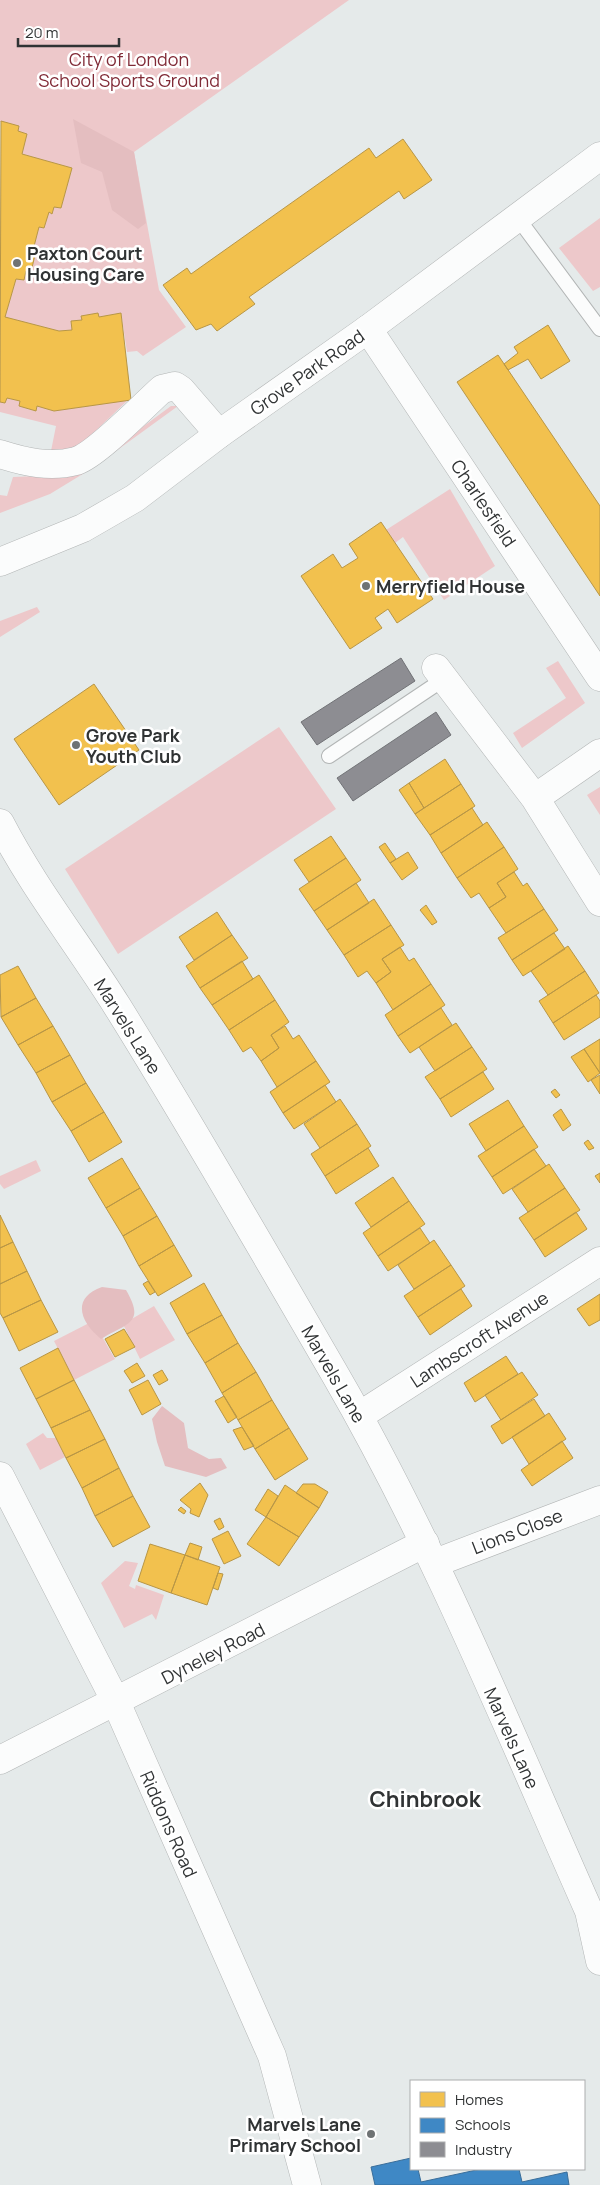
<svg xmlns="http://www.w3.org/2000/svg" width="600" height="2185" viewBox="0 0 600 2185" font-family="Manrope,sans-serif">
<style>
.green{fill:#edc8ca}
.forest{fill:#e4bec0}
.homes{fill:#f2c14e;stroke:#b89646}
.schools{fill:#3f88c5;stroke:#3a6e9a}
.industry{fill:#8d8d92;stroke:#717276}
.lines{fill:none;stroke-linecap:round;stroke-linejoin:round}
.service-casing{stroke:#b2b5b5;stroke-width:16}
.minor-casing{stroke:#b2b5b5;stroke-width:29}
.tertiary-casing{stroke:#b2b5b5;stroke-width:29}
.secondary-casing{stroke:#b2b5b5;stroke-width:29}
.service{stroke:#fbfcfc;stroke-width:14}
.minor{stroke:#fbfcfc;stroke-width:28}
.tertiary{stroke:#fbfcfc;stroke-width:28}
.secondary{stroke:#fbfcfc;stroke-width:28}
.poi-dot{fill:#6f7374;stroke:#fff;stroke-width:2}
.labels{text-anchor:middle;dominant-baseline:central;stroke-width:5;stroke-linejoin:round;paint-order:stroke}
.park-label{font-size:18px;fill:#802a36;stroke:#fff}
.poi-label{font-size:18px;font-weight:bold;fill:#303334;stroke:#fff;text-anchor:start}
.street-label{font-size:18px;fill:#303334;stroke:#fff}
.district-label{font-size:22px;font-weight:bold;fill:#303334;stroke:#fff}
</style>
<rect width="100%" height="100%" fill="#e5eaea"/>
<path class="green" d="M0 0H349L134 152 159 290 186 327 143 356 137 351 127 352 121 313 99 317 98 313 81 316 82 320 71 321 72 330 59 331 5 317 16 279 24 280 26 271 31 272 35 255 32 254 39 227 44 228 49 212 52 213 54 207 61 208 72 168 22 154 27 134 18 131 19 126 0 122Z
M600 218V287L593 291 559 248Z
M7 398 20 401 19 406 35 411 37 406 54 411 128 400 85 441 71 451H51L56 426 0 412V402L5 403Z
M171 406H178L105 459 110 451Z
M91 469 50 494 0 513V495L7 496 13 477 64 475Z
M450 489 495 566 444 600 403 537 395 543 386 530Z
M37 607 40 612 0 637V621Z
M558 661 585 703 522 748 513 733 566 698 546 668Z
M279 727 336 809 118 954 65 869Z
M600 787V815L587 795Z
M36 1160 41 1171 4 1189 0 1184V1176Z
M154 1306 175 1340 140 1359 123 1324Z
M93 1321 115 1359 74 1380 54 1341Z
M43 1433 47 1438H56L65 1457 40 1470 26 1444Z
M125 1561 138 1563 129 1586 135 1589 136 1585 164 1595 156 1620 152 1614 124 1628 101 1583Z"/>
<path class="forest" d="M73 119 134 152 146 223 138 229 112 210 102 172 81 163Z
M102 1287 126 1290C146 1324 127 1323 101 1339 80 1322 71 1298 102 1287Z
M162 1406 184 1423 188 1448 209 1459 221 1458 227 1468 206 1477 165 1466 157 1442 152 1419Z"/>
<path class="homes" d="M1 121 19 126 18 131 27 134 22 154 72 168 61 208 54 207 52 214 49 212 44 228 39 227 32 254 35 255 31 272 26 271 24 280 16 279 5 317 59 331 72 330 71 321 82 320 81 316 98 313 99 317 121 313 131 400 54 411 37 406 36 411 19 406 20 401 7 398 5 403 0 402Z
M403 139 432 180 404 199 399 191 249 297 255 304 217 331 211 324 196 330 163 285 187 268 191 274 369 148 376 158Z
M548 325 570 361 541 379 528 359 508 370 504 364 518 353 514 347Z
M498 355 600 506V596L457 382Z
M381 522 433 599 397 623 388 609 375 618 382 628 350 649 301 576 333 554 342 568 358 558 349 544Z
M94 684 139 750 59 805 14 739Z
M445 759 461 784 424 808 409 783Z
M409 783 424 808 415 814 399 790Z
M461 784 475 806 430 835 415 814Z
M472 808 483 825 441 853 430 835Z
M487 822 504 847 457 878 441 853Z
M331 836 346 858 309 882 294 860Z
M385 843 396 859 390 863 379 847Z
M504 847 518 869 497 883 506 897 489 908 479 893 471 898 457 878Z
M408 852 418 868 402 880 390 863Z
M346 858 361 880 314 911 299 889Z
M514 872 523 886 527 883 544 909 506 933 489 908 506 897 497 883Z
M356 883 369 903 327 930 314 911Z
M374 899 391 925 344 955 327 930Z
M426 905 437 922 432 925 420 910Z
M544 909 558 930 512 960 498 938Z
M217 912 232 935 194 960 179 937Z
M391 925 404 945 382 959 391 972 376 983 367 971 358 977 344 955Z
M554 933 565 949 523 976 512 960Z
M232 935 248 958 200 988 186 966Z
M568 946 585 971 548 995 531 971Z
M400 947 409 961 414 958 431 984 393 1010 376 983 391 972 382 959Z
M242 961 253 979 212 1005 200 988Z
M18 966 36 998 1 1017 0 975Z
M585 971 599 993 553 1023 539 1001Z
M259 975 275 1000 229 1030 212 1005Z
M431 984 445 1005 398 1036 385 1015Z
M596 995 600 1001V1017L564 1040 553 1023Z
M36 998 53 1026 18 1045 1 1017Z
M275 1000 289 1022 271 1035 279 1048 261 1061 251 1047 243 1052 229 1030Z
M441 1008 452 1025 410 1053 398 1036Z
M456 1023 472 1047 435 1071 419 1047Z
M53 1026 70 1055 36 1073 18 1045Z
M285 1026 293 1039 299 1035 316 1061 277 1087 261 1061 279 1048 271 1035Z
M600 1039V1073L584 1049Z
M472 1047 487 1069 440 1099 425 1077Z
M584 1049 600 1073 588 1082 571 1057Z
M70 1055 86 1083 52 1102 36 1073Z
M316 1061 330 1082 283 1113 270 1092Z
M483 1072 494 1089 451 1117 440 1099Z
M600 1075V1094L591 1080Z
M86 1083 104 1112 71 1131 52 1102Z
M325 1085 336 1102 294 1129 283 1113Z
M555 1089 560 1095 556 1098 551 1092Z
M340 1099 357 1124 320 1148 304 1124Z
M508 1100 524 1126 486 1151 469 1124Z
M561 1109 571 1125 563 1131 553 1115Z
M104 1112 122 1142 89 1162 71 1131Z
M357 1124 371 1146 325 1176 311 1154Z
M524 1126 538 1147 492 1177 478 1156Z
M588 1140 594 1148 589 1150 584 1143Z
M368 1148 379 1166 336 1194 325 1176Z
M534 1149 546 1166 503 1194 492 1177Z
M122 1158 140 1188 106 1208 88 1178Z
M549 1164 565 1188 528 1212 512 1189Z
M600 1173V1183L595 1176Z
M393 1177 409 1201 371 1227 355 1203Z
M140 1188 157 1216 123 1236 106 1208Z
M565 1188 580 1210 534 1240 519 1218Z
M409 1201 425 1224 378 1256 363 1233Z
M576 1212 587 1229 545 1257 534 1240Z
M0 1215 13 1242 0 1248Z
M157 1216 174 1245 139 1266 123 1236Z
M420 1228 430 1243 388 1271 378 1256Z
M434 1240 451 1265 414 1289 398 1265Z
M13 1242 27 1271 0 1284V1248Z
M174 1245 192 1276 158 1296 139 1266Z
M451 1265 465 1286 418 1317 404 1296Z
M27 1271 41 1300 3 1318 0 1313V1284Z
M148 1281 155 1292 150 1295 143 1284Z
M204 1283 222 1315 187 1334 170 1303Z
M461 1289 472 1306 430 1335 418 1317Z
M600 1294V1320L589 1326 577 1309Z
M41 1300 58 1332 19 1351 3 1318Z
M222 1315 238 1343 205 1363 187 1334Z
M124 1329 135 1347 115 1357 105 1339Z
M238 1343 256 1372 222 1393 205 1363Z
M58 1348 74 1380 36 1399 20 1368Z
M506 1356 518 1374 475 1402 464 1383Z
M137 1363 145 1376 132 1383 124 1371Z
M162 1370 168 1380 159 1385 153 1375Z
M256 1372 272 1400 238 1420 222 1393Z
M522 1372 538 1395 501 1420 485 1395Z
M74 1380 90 1410 51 1428 36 1399Z
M148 1380 161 1404 142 1415 129 1390Z
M224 1396 237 1417 228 1423 215 1401Z
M534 1399 545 1416 502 1444 491 1426Z
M272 1400 289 1428 255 1449 238 1420Z
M90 1410 105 1439 66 1458 51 1428Z
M549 1413 566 1439 529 1464 512 1437Z
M242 1427 254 1446 244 1450 233 1430Z
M289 1428 308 1459 275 1480 255 1449Z
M105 1439 119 1468 82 1488 66 1458Z
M562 1441 573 1458 532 1486 521 1470Z
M119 1468 133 1496 95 1516 82 1488Z
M200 1483 208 1495 199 1517 190 1513 191 1509 180 1500Z
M303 1484H315L328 1492 319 1508 296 1493Z
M285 1485 319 1508 299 1537 266 1517Z
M268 1489 278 1496 266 1517 255 1510Z
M133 1496 150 1527 113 1547 95 1516Z
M181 1507 186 1511 184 1514 178 1510Z
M266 1517 299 1537 279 1566 247 1544Z
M220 1518 224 1527 219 1530 214 1521Z
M228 1531 241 1556 224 1564 212 1539Z
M190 1543 202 1547 198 1560 185 1555Z
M150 1544 185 1555 171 1593 138 1581Z
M185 1555 220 1567 207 1605 171 1593Z
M218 1573 223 1574 218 1590 213 1588Z"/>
<path class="schools" d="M411 2158V2169H418L421 2182 481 2169H519L522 2182 567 2172 569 2185H375L371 2167Z"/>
<path class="industry" d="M401 658 415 681 317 745 301 722Z
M436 712 451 735 353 801 337 778Z"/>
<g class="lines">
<g class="service-casing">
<path id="service" d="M517 217 600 329
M329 756 444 679"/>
</g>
<g class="minor-casing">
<path id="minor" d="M368 329 600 677
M0 454C25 462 50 468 76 461 96 455 144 405 162 389L175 386 181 390 219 434
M436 668 535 798
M600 753 535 798 600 902
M359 1416 600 1261
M0 1476 116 1702 272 2056 307 2185
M435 1563 600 1500
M0 1760 425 1543"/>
</g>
<g class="tertiary-casing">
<path id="tertiary" d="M0 823C33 887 79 945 117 1006 193 1128 264 1252 336 1376 435 1547 509 1731 589 1911L600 1961"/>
</g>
<g class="secondary-casing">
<path id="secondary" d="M0 562 83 528 135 498 219 434 368 329 600 156"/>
</g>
<use href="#service" class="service"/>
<use href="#minor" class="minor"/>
<use href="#tertiary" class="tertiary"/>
<use href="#secondary" class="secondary"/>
</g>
<g class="poi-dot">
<circle cx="17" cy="263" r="5"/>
<circle cx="366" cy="586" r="5"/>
<circle cx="76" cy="745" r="5"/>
<circle cx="371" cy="2134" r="5"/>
</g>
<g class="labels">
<g class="park-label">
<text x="129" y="59">City of London<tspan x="129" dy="21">School Sports Ground</tspan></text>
</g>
<g class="poi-label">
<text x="27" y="253">Paxton Court<tspan x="27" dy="21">Housing Care</tspan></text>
<text x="376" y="586">Merryfield House</text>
<text x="86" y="735">Grove Park<tspan x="86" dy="21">Youth Club</tspan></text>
<text x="361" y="2124" text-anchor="end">Marvels Lane<tspan x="361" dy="21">Primary School</tspan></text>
</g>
<g class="street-label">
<text transform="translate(307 372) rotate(-35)">Grove Park Road</text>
<text transform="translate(484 503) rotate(56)">Charlesfield</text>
<text transform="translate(128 1026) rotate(58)">Marvels Lane</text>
<text transform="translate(479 1339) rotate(-33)">Lambscroft Avenue</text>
<text transform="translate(334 1374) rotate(60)">Marvels Lane</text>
<text transform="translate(517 1531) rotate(-21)">Lions Close</text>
<text transform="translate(213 1653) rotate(-27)">Dyneley Road</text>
<text transform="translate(512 1738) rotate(66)">Marvels Lane</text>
<text transform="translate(169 1824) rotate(66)">Riddons Road</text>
</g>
<g class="district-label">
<text x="425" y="1799">Chinbrook</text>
</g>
</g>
<rect x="410" y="2080" width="175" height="90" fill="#ffffff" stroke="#acadae"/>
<rect x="420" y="2092" width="25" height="15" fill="#f2c14e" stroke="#acadae"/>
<text x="455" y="2105" font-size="15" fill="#303334">Homes</text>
<rect x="420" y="2118" width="25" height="15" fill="#3f88c5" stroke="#acadae"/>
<text x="455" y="2130" font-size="15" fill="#303334">Schools</text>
<rect x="420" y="2142" width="25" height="15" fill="#8d8d92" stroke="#acadae"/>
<text x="455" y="2155" font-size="15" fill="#303334">Industry</text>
<path d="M18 38v8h101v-8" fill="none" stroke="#303334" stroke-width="2.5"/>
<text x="25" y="38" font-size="15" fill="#303334" stroke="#ffffff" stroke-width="4" paint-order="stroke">20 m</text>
</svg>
